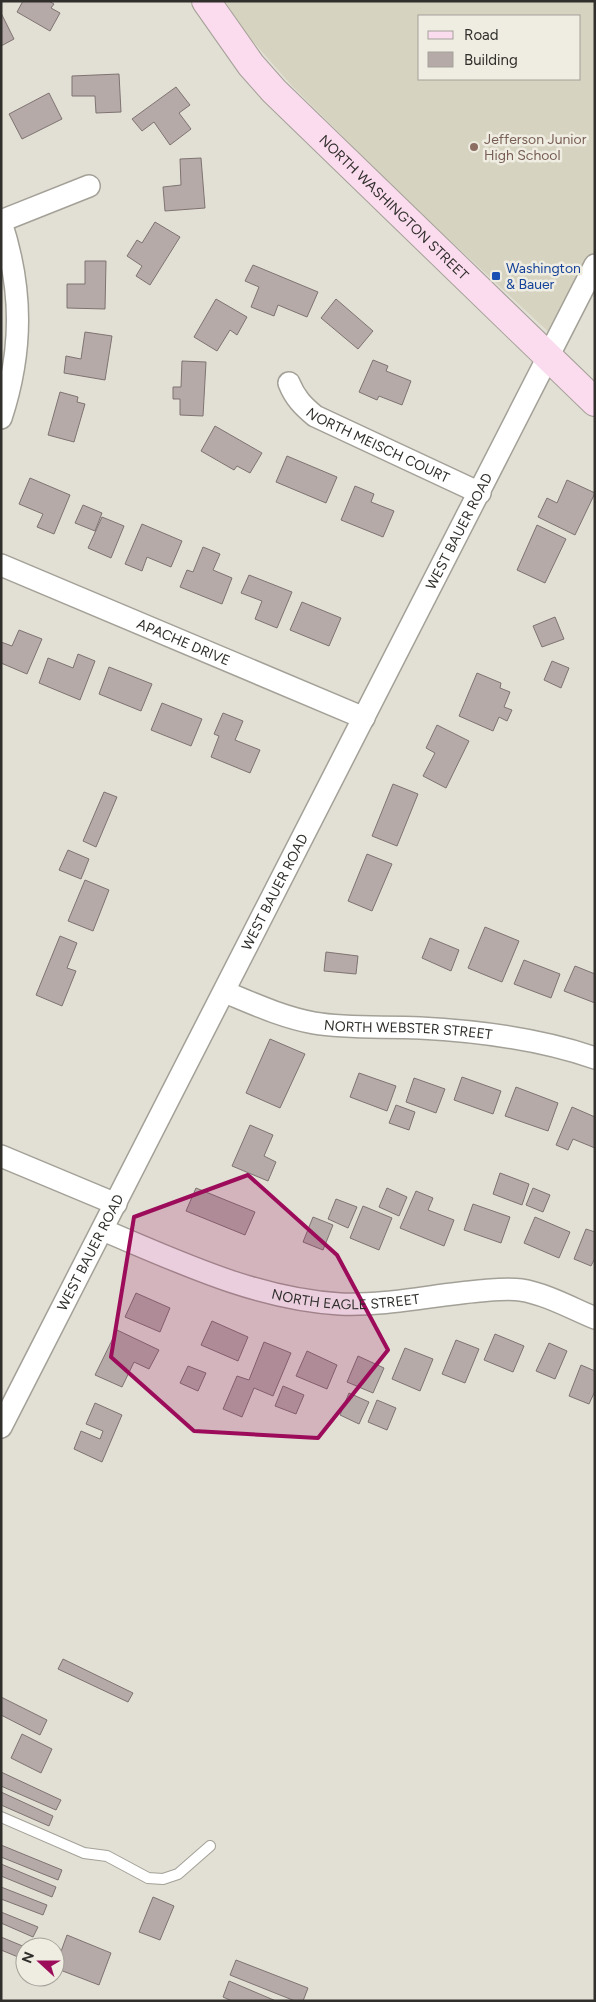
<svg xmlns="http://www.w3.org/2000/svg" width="596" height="2002" viewBox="0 0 596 2002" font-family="Figtree,sans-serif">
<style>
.built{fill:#d7d3c1;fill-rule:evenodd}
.building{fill:#b5aaa7;stroke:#7e7371}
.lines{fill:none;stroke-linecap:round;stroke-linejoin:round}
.service-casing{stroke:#a3a197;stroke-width:12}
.minor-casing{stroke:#a3a197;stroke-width:24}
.secondary-casing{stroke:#a3a197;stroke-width:30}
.service{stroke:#fff;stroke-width:10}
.minor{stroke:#fff;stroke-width:21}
.secondary{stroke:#fbdbee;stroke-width:28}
.marked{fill:#9c0c5b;fill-opacity:0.2;stroke:#9c0c5b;stroke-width:4;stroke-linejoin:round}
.education-dot{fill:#8d6e63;stroke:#efede2;stroke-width:2}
.transit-dot{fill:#1a4fb4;stroke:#efede2;stroke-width:2}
.labels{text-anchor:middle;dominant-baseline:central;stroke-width:5;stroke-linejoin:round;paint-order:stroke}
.education-label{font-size:14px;fill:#785e54;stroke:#efede2;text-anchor:start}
.street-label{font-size:14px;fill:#302f2b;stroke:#efede2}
.transit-label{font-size:14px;fill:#164399;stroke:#efede2;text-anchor:start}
</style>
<rect width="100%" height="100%" fill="#e2dfd5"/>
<path class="built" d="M225 1H595V259L554 337 413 206 293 87 242 29ZM420 16H580V79H420Z"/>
<path class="building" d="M23 1H49L54 4 51 8 60 13 50 31 17 12Z
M1 13 14 39 1 46Z
M119 74 121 112 96 113 95 96H72V76Z
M176 87 190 105 179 113 191 129 170 145 154 122 142 131 132 119Z
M49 93 62 119 22 139 9 114Z
M201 158 205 208 165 211 163 187 181 185 180 159Z
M155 222 180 237 150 285 136 276 142 266 127 256 137 240 142 243Z
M85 261H106L105 309 67 308V284H85Z
M253 265 318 292 307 317 278 305 274 316 251 307 259 287 245 281Z
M216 299 247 317 237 335 230 330 217 351 194 337Z
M336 299 373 331 358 349 321 318Z
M85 332 112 336 105 380 64 373 66 356 81 359Z
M373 360 388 366 386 371 411 381 402 405 379 396 377 400 359 392Z
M182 361 206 362 203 416 180 415V399H173V387H181Z
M60 392 78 397 77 402 85 404 74 442 48 435Z
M215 426 262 453 250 473 237 466 234 470 201 451Z
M287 456 337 477 326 503 276 482Z
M30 478 70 495 54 534 37 527 43 514 19 504Z
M567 480 595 493 575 535 538 517 547 498 557 503Z
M355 486 374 494 371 502 394 511 383 537 341 520Z
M83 505 102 513 95 531 75 523Z
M102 517 124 526 111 558 88 548Z
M142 524 182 541 171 567 147 557 142 571 125 564Z
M537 525 566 539 545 583 517 570Z
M203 547 220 554 213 570 232 578 222 604 180 587 187 570 193 572Z
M249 575 292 592 277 628 255 619 262 601 241 593Z
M302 602 341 618 329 646 290 630Z
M555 617 564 639 542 647 533 626Z
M19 630 42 639 27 674 1 663V642L12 646Z
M78 654 95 661 80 700 39 683 48 658 73 668Z
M552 661 569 668 561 688 544 680Z
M109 667 152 684 141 711 99 694Z
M477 673 501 683 500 688 510 692 504 707 512 710 507 721 499 717 493 731 459 716Z
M162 703 202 719 191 746 151 730Z
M223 713 243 721 235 740 260 750 250 773 211 757 219 736 214 734Z
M437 725 469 741 446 788 423 776 435 753 426 748Z
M393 784 418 794 397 846 372 836Z
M104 792 117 797 96 847 83 841Z
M68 850 89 859 81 879 59 870Z
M367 854 392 864 372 911 348 901Z
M85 880 109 890 93 931 68 921Z
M485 927 519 941 502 982 468 968Z
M60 936 77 943 67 968 76 971 62 1006 36 995Z
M430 938 459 950 451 971 422 958Z
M326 952 358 956 356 974 324 971Z
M524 960 560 974 551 998 514 984Z
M575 966 595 974V1003L564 991Z
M270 1039 305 1054 280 1108 246 1093Z
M359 1073 396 1086 387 1111 350 1097Z
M462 1077 501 1091 493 1114 454 1100Z
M414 1078 445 1089 436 1113 406 1102Z
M516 1087 558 1103 548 1131 505 1116Z
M396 1105 415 1112 409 1130 389 1123Z
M572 1107 595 1117V1148L573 1139 568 1150 556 1145Z
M250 1125 273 1135 264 1156 276 1162 268 1181 232 1166Z
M500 1173 529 1184 522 1205 493 1194Z
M196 1188 255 1212 245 1235 186 1211Z
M387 1188 407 1197 399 1216 379 1207Z
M533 1188 550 1195 543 1212 526 1205Z
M416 1191 433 1198 428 1210 454 1220 444 1246 400 1228Z
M336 1199 357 1207 348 1228 328 1219Z
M473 1204 510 1217 501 1243 464 1230Z
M363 1206 392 1218 379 1250 350 1238Z
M313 1217 333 1225 323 1250 303 1242Z
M535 1217 570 1232 559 1258 524 1243Z
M586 1229 595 1232V1258L591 1266 574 1259Z
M136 1293 170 1308 160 1332 125 1317Z
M212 1321 248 1337 238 1361 201 1345Z
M117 1330 159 1350 149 1369 134 1362 122 1387 95 1375Z
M495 1334 524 1346 513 1372 484 1360Z
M456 1340 479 1349 465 1383 442 1374Z
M264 1342 291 1353 273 1396 254 1388 242 1417 223 1409 237 1376 249 1380Z
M549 1343 567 1351 555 1379 536 1371Z
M405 1348 433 1359 420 1391 392 1379Z
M307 1351 337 1365 327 1389 296 1376Z
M358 1356 384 1368 373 1393 347 1382Z
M581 1365 595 1371V1391L589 1404 569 1396Z
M188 1366 206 1373 198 1391 180 1383Z
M283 1386 304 1395 296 1414 275 1406Z
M349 1393 369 1402 359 1424 340 1415Z
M377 1400 396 1408 387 1430 368 1422Z
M95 1403 122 1415 102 1462 74 1449 81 1431 100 1439 103 1431 86 1424Z
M63 1659 133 1693 128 1702 58 1669Z
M1 1697 47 1720 40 1735 1 1715Z
M22 1734 52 1749 41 1773 11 1758Z
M1 1772 61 1800 56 1810 1 1786Z
M1 1792 53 1816 49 1826 1 1805Z
M1 1845 62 1870 58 1880 1 1857Z
M1 1864 56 1887 52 1897 1 1876Z
M1 1887 47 1905 43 1915 1 1899Z
M153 1897 174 1906 160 1940 139 1932Z
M1 1912 38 1927 33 1937 1 1923Z
M67 1935 111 1953 99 1985 55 1968Z
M1 1937 25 1947 23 1959 1 1950Z
M236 1960 308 1988 303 2001H295L230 1975Z
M229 1981 276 2001H232L223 1997Z"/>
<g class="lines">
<g class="service-casing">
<path id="service" d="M1 1817 84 1853 107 1856 148 1878 163 1879 178 1874 210 1846"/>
</g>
<g class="minor-casing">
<g id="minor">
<path d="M1 221 89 186"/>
<path d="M1 222C23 289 23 351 1 418"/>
<path id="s1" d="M289 383C295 398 303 406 315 416L480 493"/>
<path id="s2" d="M1 565 364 718"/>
<path id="s3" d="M225 992C254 1004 282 1017 314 1023 349 1029 385 1026 420 1028 478 1031 540 1039 595 1058"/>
<path d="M1 1156 116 1204"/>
<path id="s4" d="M103 1230C179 1262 256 1299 340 1304 386 1306 433 1295 479 1291 493 1290 507 1288 521 1290 546 1294 571 1308 595 1318"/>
<path id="s5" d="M1 1427 595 265"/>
</g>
</g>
<g class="secondary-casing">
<g id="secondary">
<path id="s6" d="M206 1 251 65 274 91 595 402"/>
</g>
</g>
<use href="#service" class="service"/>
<use href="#minor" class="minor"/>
<use href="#secondary" class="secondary"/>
</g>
<path class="marked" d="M248 1175 337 1255 388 1350 318 1438 194 1431 111 1357 134 1217Z"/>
<circle class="education-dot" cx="474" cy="147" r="5"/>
<rect class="transit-dot" x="491" y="271" width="10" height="10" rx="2.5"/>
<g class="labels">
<g class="education-label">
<text x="484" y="139">Jefferson Junior<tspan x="484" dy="16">High School</tspan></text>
</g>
<g class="street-label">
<text stroke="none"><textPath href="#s6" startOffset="280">NORTH WASHINGTON STREET</textPath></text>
<text stroke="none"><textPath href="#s1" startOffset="112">NORTH MEISCH COURT</textPath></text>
<text stroke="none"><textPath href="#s5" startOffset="1006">WEST BAUER ROAD</textPath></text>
<text stroke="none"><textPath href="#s2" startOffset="198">APACHE DRIVE</textPath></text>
<text stroke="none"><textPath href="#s5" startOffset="601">WEST BAUER ROAD</textPath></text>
<text stroke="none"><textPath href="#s3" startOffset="189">NORTH WEBSTER STREET</textPath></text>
<text stroke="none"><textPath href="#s5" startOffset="196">WEST BAUER ROAD</textPath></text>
<text stroke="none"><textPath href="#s4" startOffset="255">NORTH EAGLE STREET</textPath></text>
</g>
<g class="transit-label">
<text x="506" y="268">Washington<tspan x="506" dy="16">&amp; Bauer</tspan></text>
</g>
</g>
<rect width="596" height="2002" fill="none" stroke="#302f2b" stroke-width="5"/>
<rect x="418" y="15" width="162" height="65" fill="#efede2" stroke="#a3a199"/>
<rect x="428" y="31" width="25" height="8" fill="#fbdbee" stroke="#a3a199"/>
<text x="464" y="40" font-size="15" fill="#302f2b">Road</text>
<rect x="428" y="52" width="25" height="15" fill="#b5aaa7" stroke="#a3a199"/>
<text x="464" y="65" font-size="15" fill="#302f2b">Building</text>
<g transform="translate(40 1962) rotate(291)"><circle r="24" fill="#efede2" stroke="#a3a199"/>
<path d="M0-4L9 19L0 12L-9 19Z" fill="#9c0c5b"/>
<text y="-8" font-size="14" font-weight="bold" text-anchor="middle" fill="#302f2b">N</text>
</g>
</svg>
